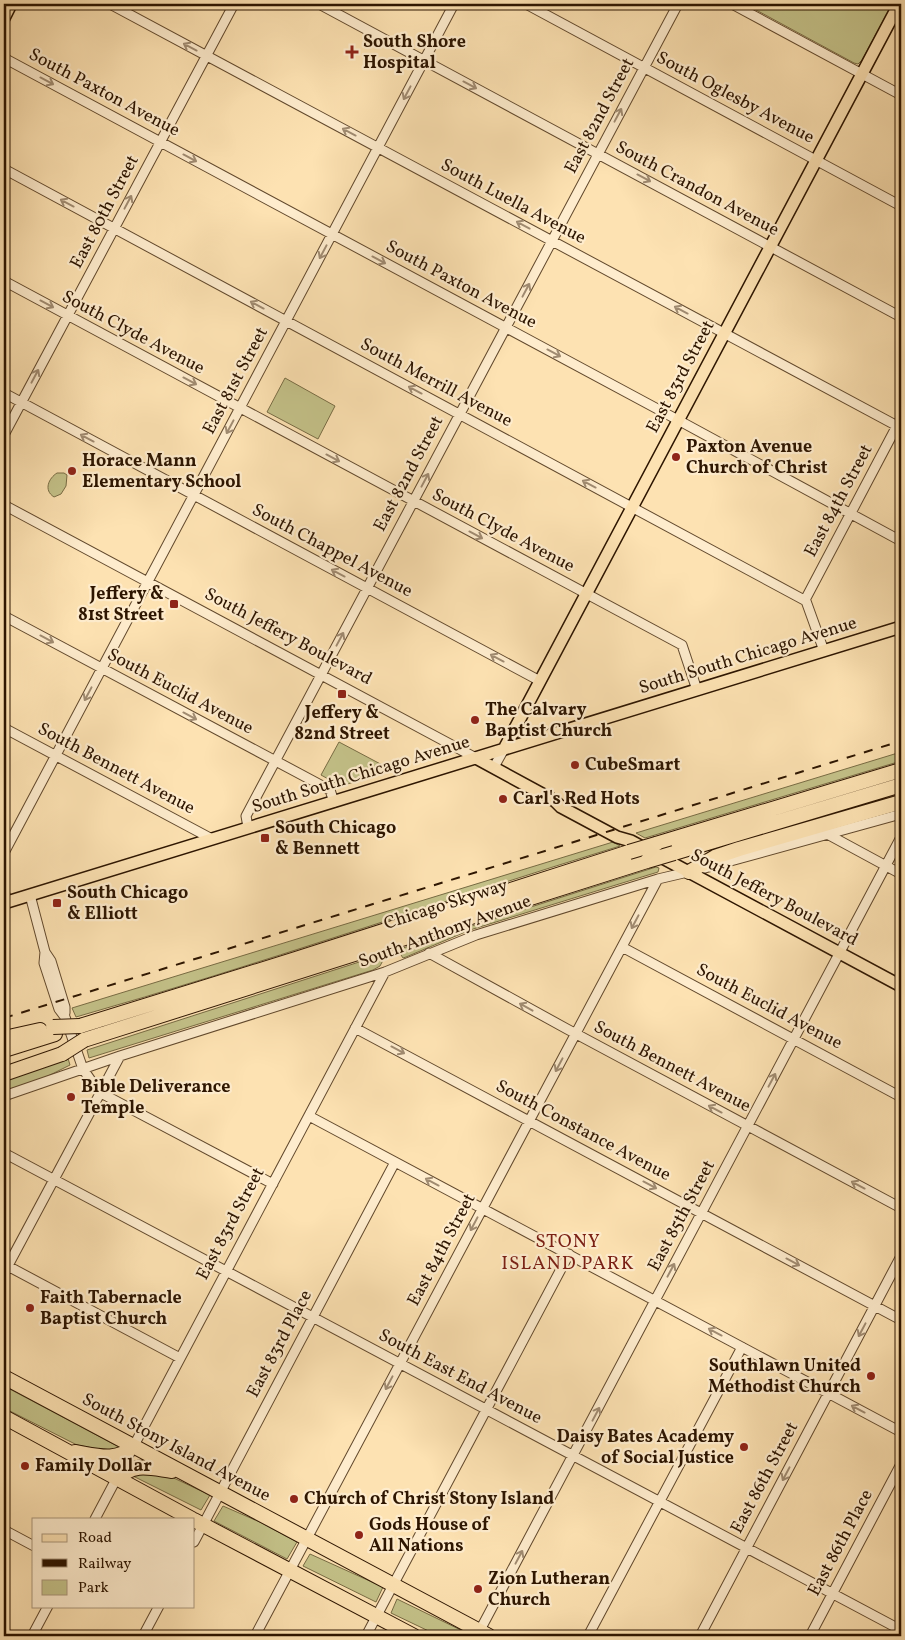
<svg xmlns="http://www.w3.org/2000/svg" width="905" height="1640" viewBox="0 0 905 1640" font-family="Vollkorn,serif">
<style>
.green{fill:#c4c289;stroke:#786c44}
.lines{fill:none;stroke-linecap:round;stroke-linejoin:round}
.minor-casing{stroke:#61482c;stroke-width:11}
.major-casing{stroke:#2d1500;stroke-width:14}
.highway-casing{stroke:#2d1500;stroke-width:16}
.minor{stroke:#feeccd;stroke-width:9}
.major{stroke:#fde2b2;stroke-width:11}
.highway{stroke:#fde2b2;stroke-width:14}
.rail{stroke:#2d1500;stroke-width:2;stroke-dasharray:9 9;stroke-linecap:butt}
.highway-bridge-casing{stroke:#2d1500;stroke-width:16;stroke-linecap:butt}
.highway-bridge{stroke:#fde2b2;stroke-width:14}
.oneway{stroke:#a08b71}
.poi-dot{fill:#8f2418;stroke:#feeccd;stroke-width:2}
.labels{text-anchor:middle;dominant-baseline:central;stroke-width:4.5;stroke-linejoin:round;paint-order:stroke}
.poi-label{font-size:18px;font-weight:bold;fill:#2d1500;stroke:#feeccd;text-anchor:start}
.street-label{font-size:18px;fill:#2d1500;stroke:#feeccd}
.neighbourhood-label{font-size:19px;letter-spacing:1px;fill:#7a1f14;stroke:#feeccd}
</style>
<rect width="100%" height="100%" fill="#fde2b2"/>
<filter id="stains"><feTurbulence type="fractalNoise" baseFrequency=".004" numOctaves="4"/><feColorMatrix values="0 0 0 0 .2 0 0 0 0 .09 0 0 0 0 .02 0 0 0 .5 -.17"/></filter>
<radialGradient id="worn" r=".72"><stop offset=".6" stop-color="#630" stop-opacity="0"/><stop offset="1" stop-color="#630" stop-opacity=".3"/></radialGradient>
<path class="green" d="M745 4H892L862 60 858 64 854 63Z
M285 378 335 406 318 439 267 412Z
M57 473H64L67 475 66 486 61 494 54 497C43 490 49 478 57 473Z
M339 742 388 768 389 771 341 786 321 775Z
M901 752V761L645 838 636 833Z
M613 842 620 846C438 902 259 965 76 1017L72 1008Z
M656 867 659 868 658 872 470 930 406 957 403 958 401 955 403 948 412 945Z
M387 953 380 966 373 970 89 1058 87 1050Z
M67 1055 70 1065 44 1078 4 1091V1078Z
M4 1386 121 1448 118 1453 77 1445 4 1408Z
M163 1473 210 1495 201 1510 131 1475Z
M223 1506 262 1523 297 1542 287 1559 214 1521Z
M310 1554 383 1587 376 1602 303 1566Z
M397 1599 471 1635 439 1636 391 1613Z"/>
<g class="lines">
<g class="minor-casing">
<path id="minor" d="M110 4 901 428
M319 4 901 317
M526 4 901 206
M732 4 901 95
M4 58 678 420 901 541
M4 169 806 601 824 651
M4 281 682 645 697 690
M4 393 540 681
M4 435 234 4
M4 505 476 758
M805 600 901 418
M4 616 330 790 334 802
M4 728 212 839
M494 767 504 749
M248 827 246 816 678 4
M829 835 901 874
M4 853 454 4
M705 868 901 814
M4 892 8 902
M30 895 45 952 44 963 59 1009 65 1017 83 1069 99 1092 273 1184
M622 947 901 1097
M45 952 51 961 65 1007V1013
M429 953 567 1029 901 1208
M355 1028 901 1320
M4 1096 120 1056 385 972 476 935 658 879 692 871
M309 1116 901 1432
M4 1153 901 1630
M4 1264 180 1358
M4 1273 120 1056
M95 1519 385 972
M4 1530 34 1546
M194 1542 395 1162
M478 1634 901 837
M4 1635 7 1636
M32 1636 48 1606
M143 1636 159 1606
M255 1636 658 879
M366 1636 569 1254
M588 1636 742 1347
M700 1636 901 1256
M810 1636 901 1464"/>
</g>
<g class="major-casing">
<path id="major" d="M4 18 11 4
M504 749 899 4
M476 758 555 801 561 807 617 837 631 841 901 986
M4 903 901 627"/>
</g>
<g class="highway-casing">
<path id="highway" d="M656 844 901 770
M674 853 901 785
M689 872 715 857 739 849 901 802
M80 1026 296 959 629 852
M4 1038 40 1030
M84 1040 647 861
M4 1050 55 1034
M4 1074 62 1054
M4 1377 489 1636
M4 1417 192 1519
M75 1452C94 1455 118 1463 133 1446
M117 1479C134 1462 150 1468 172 1471
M194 1520 414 1636"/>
</g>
<use href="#minor" class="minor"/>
<use href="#major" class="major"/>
<use href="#highway" class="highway"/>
<path class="rail" d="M4 1018 901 741"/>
<g class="highway-bridge-casing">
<path id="highway-bridge" d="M629 852 656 844
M647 861 674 853
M53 1027 80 1026
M62 1054 84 1040"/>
</g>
<use href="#highway-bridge" class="highway-bridge"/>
</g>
<defs><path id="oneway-shaft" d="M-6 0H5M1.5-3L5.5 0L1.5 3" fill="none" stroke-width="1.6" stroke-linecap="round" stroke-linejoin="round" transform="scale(1.25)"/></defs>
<g class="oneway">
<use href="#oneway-shaft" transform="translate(190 47) rotate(-152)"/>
<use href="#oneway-shaft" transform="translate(47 81) rotate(28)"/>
<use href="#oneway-shaft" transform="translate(470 85) rotate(28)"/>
<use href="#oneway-shaft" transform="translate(407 93) rotate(118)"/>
<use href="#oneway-shaft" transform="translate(618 115) rotate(-62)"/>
<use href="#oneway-shaft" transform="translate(349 132) rotate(-152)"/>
<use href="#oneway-shaft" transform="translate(190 158) rotate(28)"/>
<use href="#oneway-shaft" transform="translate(644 178) rotate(28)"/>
<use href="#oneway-shaft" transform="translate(128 202) rotate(-62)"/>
<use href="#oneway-shaft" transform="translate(67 203) rotate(-152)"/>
<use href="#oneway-shaft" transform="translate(523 225) rotate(-152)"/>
<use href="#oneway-shaft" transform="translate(323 252) rotate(118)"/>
<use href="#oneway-shaft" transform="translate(379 260) rotate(28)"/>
<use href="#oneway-shaft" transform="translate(526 290) rotate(-62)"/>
<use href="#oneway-shaft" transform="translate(47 304) rotate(28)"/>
<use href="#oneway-shaft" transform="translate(257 305) rotate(-152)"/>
<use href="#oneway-shaft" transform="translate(681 310) rotate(-152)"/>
<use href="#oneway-shaft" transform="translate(554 353) rotate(28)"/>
<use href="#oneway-shaft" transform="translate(35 376) rotate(-62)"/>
<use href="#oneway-shaft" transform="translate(190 381) rotate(28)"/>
<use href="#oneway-shaft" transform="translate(415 390) rotate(-152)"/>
<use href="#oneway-shaft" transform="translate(230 427) rotate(118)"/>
<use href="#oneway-shaft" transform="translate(87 438) rotate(-152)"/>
<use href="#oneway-shaft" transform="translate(333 458) rotate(28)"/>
<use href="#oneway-shaft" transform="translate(425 480) rotate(-62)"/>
<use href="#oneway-shaft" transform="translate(589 484) rotate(-152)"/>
<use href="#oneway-shaft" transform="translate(476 535) rotate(28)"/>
<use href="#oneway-shaft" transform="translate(338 573) rotate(-152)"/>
<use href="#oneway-shaft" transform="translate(47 639) rotate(28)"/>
<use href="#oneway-shaft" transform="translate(340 639) rotate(-62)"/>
<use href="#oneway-shaft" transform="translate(497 658) rotate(-152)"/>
<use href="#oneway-shaft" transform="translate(88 694) rotate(118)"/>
<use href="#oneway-shaft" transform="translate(190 716) rotate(28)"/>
<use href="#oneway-shaft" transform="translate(635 922) rotate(118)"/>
<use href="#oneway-shaft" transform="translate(526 1007) rotate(-151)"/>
<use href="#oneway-shaft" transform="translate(398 1050) rotate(28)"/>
<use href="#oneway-shaft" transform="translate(559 1065) rotate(118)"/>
<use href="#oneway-shaft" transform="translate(772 1080) rotate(-62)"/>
<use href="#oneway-shaft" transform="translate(715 1109) rotate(-152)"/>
<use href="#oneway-shaft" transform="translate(432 1182) rotate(-152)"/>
<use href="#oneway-shaft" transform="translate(650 1185) rotate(28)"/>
<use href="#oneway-shaft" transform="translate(858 1185) rotate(-152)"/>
<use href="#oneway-shaft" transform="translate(474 1224) rotate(118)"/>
<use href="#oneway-shaft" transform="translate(793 1262) rotate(28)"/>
<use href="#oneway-shaft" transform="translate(671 1270) rotate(-62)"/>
<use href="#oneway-shaft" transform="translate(862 1330) rotate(118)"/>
<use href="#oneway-shaft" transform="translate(715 1332) rotate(-152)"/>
<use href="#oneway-shaft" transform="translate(389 1383) rotate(118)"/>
<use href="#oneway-shaft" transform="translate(858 1409) rotate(-152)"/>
<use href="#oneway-shaft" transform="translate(596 1414) rotate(-62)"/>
<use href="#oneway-shaft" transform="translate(786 1474) rotate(118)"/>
<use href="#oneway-shaft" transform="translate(519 1557) rotate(-62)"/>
</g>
<g class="poi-dot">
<path d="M349.5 44.5h5v5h5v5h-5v5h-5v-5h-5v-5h5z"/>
<circle cx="676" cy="457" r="5"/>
<circle cx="72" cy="471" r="5"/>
<rect x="169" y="599" width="10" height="10" rx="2.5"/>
<rect x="337" y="689" width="10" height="10" rx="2.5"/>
<circle cx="475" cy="720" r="5"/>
<circle cx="575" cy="765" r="5"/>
<circle cx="503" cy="799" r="5"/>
<rect x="260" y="833" width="10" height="10" rx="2.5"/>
<rect x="52" y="898" width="10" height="10" rx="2.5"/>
<circle cx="71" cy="1097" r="5"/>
<circle cx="30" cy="1308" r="5"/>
<circle cx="871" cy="1376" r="5"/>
<circle cx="744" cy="1447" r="5"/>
<circle cx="25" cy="1466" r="5"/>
<circle cx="294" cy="1499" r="5"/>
<circle cx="359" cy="1535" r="5"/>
<circle cx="478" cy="1589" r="5"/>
</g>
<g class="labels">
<g class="poi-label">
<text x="363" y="42">South Shore<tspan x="363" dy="21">Hospital</tspan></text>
<text x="686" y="447">Paxton Avenue<tspan x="686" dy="21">Church of Christ</tspan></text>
<text x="82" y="461">Horace Mann<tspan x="82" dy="21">Elementary School</tspan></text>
<text x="164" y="594" text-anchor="end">Jeffery &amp;<tspan x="164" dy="21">81st Street</tspan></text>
<text x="485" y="710">The Calvary<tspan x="485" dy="21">Baptist Church</tspan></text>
<text x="342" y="713" text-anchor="middle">Jeffery &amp;<tspan x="342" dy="21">82nd Street</tspan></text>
<text x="585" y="765">CubeSmart</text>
<text x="513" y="799">Carl's Red Hots</text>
<text x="275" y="828">South Chicago<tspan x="275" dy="21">&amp; Bennett</tspan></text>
<text x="67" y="893">South Chicago<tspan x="67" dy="21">&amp; Elliott</tspan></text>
<text x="81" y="1087">Bible Deliverance<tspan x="81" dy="21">Temple</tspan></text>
<text x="40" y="1298">Faith Tabernacle<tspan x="40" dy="21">Baptist Church</tspan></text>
<text x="861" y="1366" text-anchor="end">Southlawn United<tspan x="861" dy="21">Methodist Church</tspan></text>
<text x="734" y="1437" text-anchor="end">Daisy Bates Academy<tspan x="734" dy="21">of Social Justice</tspan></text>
<text x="35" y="1466">Family Dollar</text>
<text x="304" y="1499">Church of Christ Stony Island</text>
<text x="369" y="1525">Gods House of<tspan x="369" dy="21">All Nations</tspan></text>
<text x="488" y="1579">Zion Lutheran<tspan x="488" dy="21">Church</tspan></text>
</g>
<g class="street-label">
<text transform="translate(104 93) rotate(28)">South Paxton Avenue</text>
<text transform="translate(735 98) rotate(28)">South Oglesby Avenue</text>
<text transform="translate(600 116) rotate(-62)">East 82nd Street</text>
<text transform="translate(697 189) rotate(28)">South Crandon Avenue</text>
<text transform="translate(513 202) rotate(28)">South Luella Avenue</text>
<text transform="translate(105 212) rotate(-62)">East 80th Street</text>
<text transform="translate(461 285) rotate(28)">South Paxton Avenue</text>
<text transform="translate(133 333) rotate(28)">South Clyde Avenue</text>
<text transform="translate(681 377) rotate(-62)">East 83rd Street</text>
<text transform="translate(236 381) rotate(-62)">East 81st Street</text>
<text transform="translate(436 383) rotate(28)">South Merrill Avenue</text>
<text transform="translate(409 474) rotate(-62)">East 82nd Street</text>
<text transform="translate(839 501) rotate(-62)">East 84th Street</text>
<text transform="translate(503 531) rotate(28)">South Clyde Avenue</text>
<text transform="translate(332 551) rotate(28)">South Chappel Avenue</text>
<text transform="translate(288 637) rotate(28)">South Jeffery Boulevard</text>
<text transform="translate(748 656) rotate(-17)">South South Chicago Avenue</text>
<text transform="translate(180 692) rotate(28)">South Euclid Avenue</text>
<text transform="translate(116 769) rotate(28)">South Bennett Avenue</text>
<text transform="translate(361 775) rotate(-17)">South South Chicago Avenue</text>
<text transform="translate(774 898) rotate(28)">South Jeffery Boulevard</text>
<text transform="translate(446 905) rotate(-18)">Chicago Skyway</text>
<text transform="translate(445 932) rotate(-20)">South Anthony Avenue</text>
<text transform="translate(769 1007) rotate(28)">South Euclid Avenue</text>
<text transform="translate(672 1067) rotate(28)">South Bennett Avenue</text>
<text transform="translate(583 1131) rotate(28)">South Constance Avenue</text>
<text transform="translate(682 1216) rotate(-62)">East 85th Street</text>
<text transform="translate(231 1224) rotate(-62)">East 83rd Street</text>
<text transform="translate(442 1250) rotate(-62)">East 84th Street</text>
<text transform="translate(280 1344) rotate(-62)">East 83rd Place</text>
<text transform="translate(460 1377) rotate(28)">South East End Avenue</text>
<text transform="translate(176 1448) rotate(28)">South Stony Island Avenue</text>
<text transform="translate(765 1478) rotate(-62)">East 86th Street</text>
<text transform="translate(841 1543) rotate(-62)">East 86th Place</text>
</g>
<g class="neighbourhood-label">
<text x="568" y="1242">STONY<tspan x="568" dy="22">ISLAND PARK</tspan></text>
</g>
</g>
<rect width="905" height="1640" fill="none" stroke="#fde2b2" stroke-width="20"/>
<rect x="5" y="5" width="895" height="1630" fill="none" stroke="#2d1500" stroke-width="2.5"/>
<rect x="10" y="10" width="885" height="1620" fill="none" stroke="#2d1500"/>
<rect x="32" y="1518" width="162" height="90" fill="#feeccd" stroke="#aa967b"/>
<rect x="42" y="1534" width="25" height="8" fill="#fde2b2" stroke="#aa967b"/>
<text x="78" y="1542" font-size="15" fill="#2d1500">Road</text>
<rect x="42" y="1559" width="25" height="8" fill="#2d1500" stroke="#aa967b"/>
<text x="78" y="1568" font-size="15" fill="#2d1500">Railway</text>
<rect x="42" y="1580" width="25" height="15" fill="#c4c289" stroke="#aa967b"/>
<text x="78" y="1592" font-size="15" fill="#2d1500">Park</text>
<rect width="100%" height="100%" filter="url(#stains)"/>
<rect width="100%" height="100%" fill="url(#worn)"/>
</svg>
